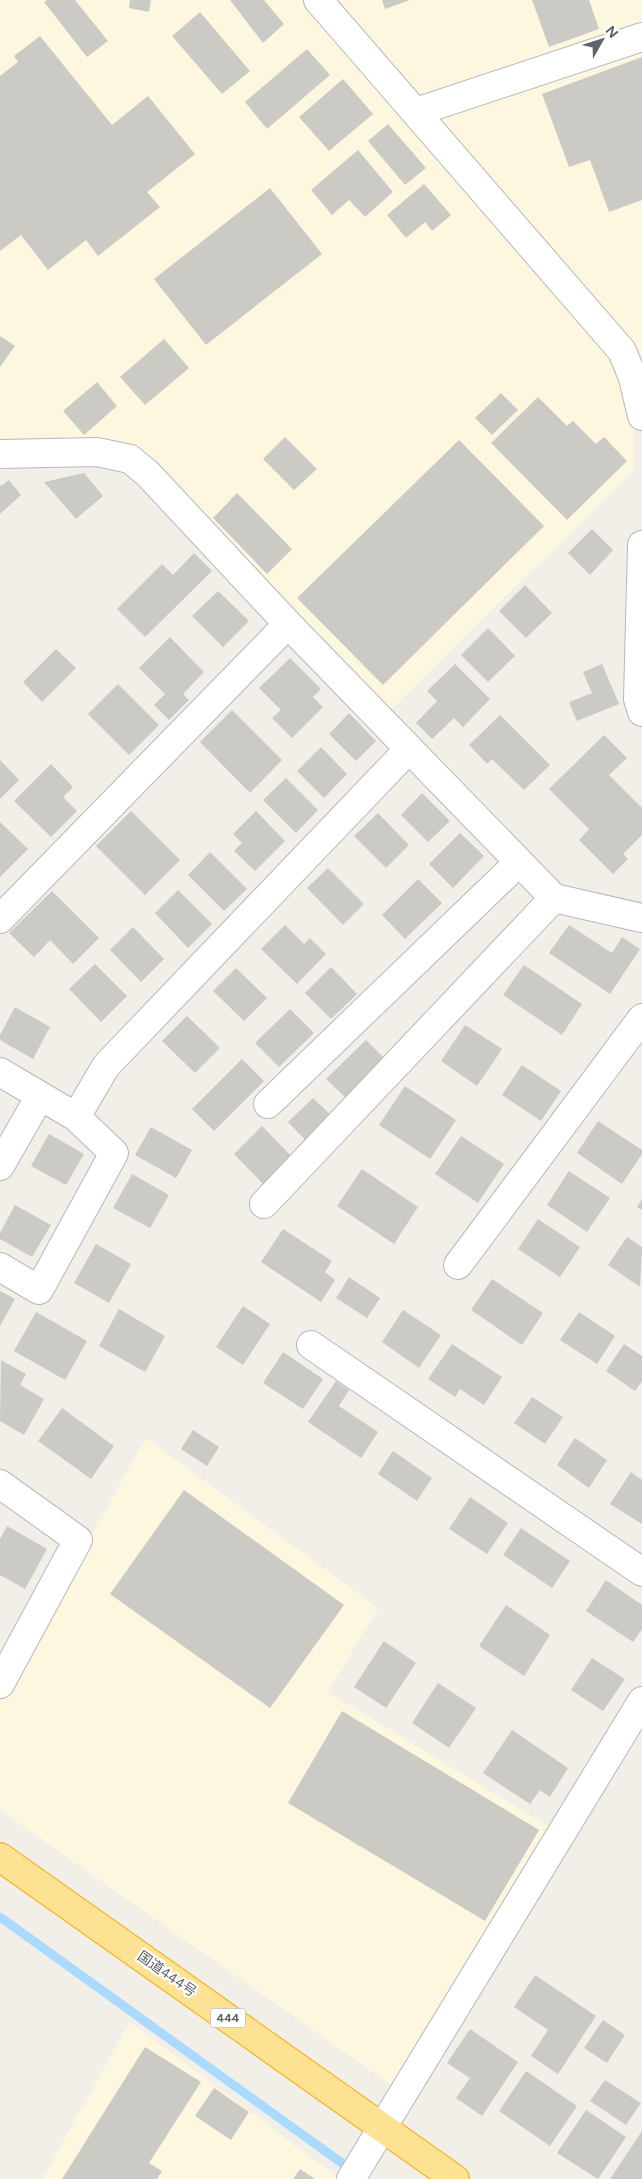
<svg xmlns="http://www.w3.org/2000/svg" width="642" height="2179" viewBox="0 0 642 2179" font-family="Figtree,'Noto Sans JP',sans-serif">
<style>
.commercial{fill:#fef7e0}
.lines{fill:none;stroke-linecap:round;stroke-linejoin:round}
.stream{stroke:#aadaff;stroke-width:9}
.building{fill:#cccac5}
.minor-casing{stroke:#b5b8bc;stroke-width:30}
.highway-casing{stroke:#f9ab00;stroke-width:30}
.minor{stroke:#fff;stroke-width:28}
.highway{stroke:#fde293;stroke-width:28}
.labels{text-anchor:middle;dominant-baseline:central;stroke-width:4.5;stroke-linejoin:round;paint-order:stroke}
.shield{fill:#fff;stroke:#8f9295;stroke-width:1}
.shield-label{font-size:12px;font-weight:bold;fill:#5f6368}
.street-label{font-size:14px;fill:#5f6368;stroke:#fff}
</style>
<rect width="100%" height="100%" fill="#f1efe8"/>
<path class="commercial" d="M0 0H642V426L633 425 634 470 390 710 152 461 0 445Z
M146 1438 378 1608 328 1692 551 1828 401 2092 0 1810V1698Z
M130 2022 340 2179H42Z"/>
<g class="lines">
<path class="stream" d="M0 1917 353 2171"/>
</g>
<path class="building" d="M47 0H75L108 41 87 57 44 2Z
M130 0H151L149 12 129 8Z
M230 0H264L284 24 263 43Z
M382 0H410L385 9Z
M532 0H589L599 29 549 47Z
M200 12 250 71 222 94 172 36Z
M40 36 112 125 148 96 195 154 147 192 160 207 98 256 86 240 48 270 21 235 0 251V76L18 62 14 56Z
M307 49 330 75 267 129 245 102Z
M642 57V200L609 212 590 160 569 167 542 94Z
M343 79 373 114 329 151 299 117Z
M388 124 426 168 405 185 368 141Z
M358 150 393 192 365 217 349 200 332 215 311 190Z
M424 184 451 215 432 231 425 222 406 238 387 215Z
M270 188 322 254 206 345 154 279Z
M0 336 15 346 0 367Z
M164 339 189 368 145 405 120 377Z
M97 382 117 406 84 435 63 411Z
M501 393 518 410 492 435 475 418Z
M538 397 567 426 573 421 596 444 604 437 627 461 567 520 491 443Z
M285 437 317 469 294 490 263 459Z
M459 440 544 526 383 685 297 598Z
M84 473 103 496 76 519 44 482Z
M9 480 21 495 0 514V484L1 486Z
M237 493 292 549 267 574 213 518Z
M592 529 613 550 590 575 568 553Z
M194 553 212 571 145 637 117 609 162 564 173 575Z
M525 585 552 613 526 638 499 611Z
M218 591 249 621 223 647 192 616Z
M488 628 515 656 488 682 461 655Z
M170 637 204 672 183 694 189 700 169 720 154 705 165 694 139 668Z
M56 649 76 668 42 702 23 682Z
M290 658 321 689 313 697 323 707 292 738 272 718 281 710 259 688Z
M455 664 490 699 463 727 454 718 432 739 416 723 437 701 427 691Z
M602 664 619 704 577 721 569 702 592 693 583 672Z
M118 684 159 725 129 755 88 714Z
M232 710 282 760 250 793 200 742Z
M349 713 376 741 356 761 329 734Z
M500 715 550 765 524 790 492 759 487 764 469 745Z
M604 735 627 758 609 775 642 808V835L623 854 628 859 613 874 579 840 589 829 549 789Z
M321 747 347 774 324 798 297 771Z
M0 760 19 780 0 799Z
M51 764 73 787 63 797 77 811 51 837 14 801Z
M286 778 318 810 296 833 263 800Z
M422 793 450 821 428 842 401 815Z
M131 811 180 860 145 895 96 846Z
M256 811 285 841 255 871 234 851 242 843 233 834Z
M378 813 409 845 386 868 354 836Z
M0 822 28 849 0 877Z
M460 833 484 856 453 888 429 864Z
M210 852 247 889 224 911 188 875Z
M328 868 364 904 343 925 307 888Z
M418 879 442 903 405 939 382 915Z
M178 890 212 924 188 948 155 913Z
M52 891 99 938 73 964 50 940 34 957 9 933Z
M285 925 304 944 310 938 326 954 297 984 261 949Z
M569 925 612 953 622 937 640 949 610 994 549 953Z
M133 927 164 959 141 982 110 950Z
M95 964 127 996 101 1022 69 989Z
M524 965 582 1004 562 1035 503 995Z
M331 967 357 994 331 1019 305 993Z
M236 968 267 998 244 1021 213 991Z
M15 1007 50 1027 33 1059 0 1040V1035Z
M290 1009 314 1033 279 1067 255 1043Z
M187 1016 220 1048 195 1073 162 1041Z
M465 1025 502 1049 477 1086 441 1061Z
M366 1040 385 1059 346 1098 326 1079Z
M242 1059 264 1081 214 1131 192 1109Z
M522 1065 561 1091 541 1121 502 1095Z
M405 1086 456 1120 430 1159 379 1125Z
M313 1098 333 1117 308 1143 288 1122Z
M598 1121 642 1150V1154L622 1184 577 1153Z
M262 1126 295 1160 267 1188 234 1154Z
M151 1127 192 1150 176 1178 135 1155Z
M49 1134 84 1154 66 1185 31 1166Z
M461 1136 504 1164 478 1203 435 1174Z
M362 1169 418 1207 394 1244 337 1206Z
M569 1171 610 1198 587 1232 547 1205Z
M132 1174 169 1195 150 1228 113 1208Z
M642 1199V1210L637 1207Z
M15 1205 51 1225 32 1257 0 1239V1233Z
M538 1219 580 1247 560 1277 518 1249Z
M283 1229 332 1261 325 1272 335 1280 321 1302 261 1262Z
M627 1237 642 1247 640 1287 608 1265Z
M96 1244 131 1264 109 1303 74 1283Z
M349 1277 380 1298 367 1318 336 1298Z
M492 1279 543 1313 522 1345 471 1310Z
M0 1291 15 1299 0 1326Z
M243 1306 270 1324 243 1365 216 1347Z
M119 1309 165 1336 145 1372 99 1346Z
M403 1310 441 1335 419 1368 382 1342Z
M36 1312 87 1341 65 1380 14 1351Z
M579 1312 615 1336 597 1364 560 1340Z
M452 1344 502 1377 484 1405 460 1389 455 1397 428 1379Z
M624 1344 642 1356V1381L635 1391 606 1371Z
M283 1352 323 1379 303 1409 263 1383Z
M1 1360 26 1374 20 1385 44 1399 24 1435 0 1421Z
M336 1381 349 1390 339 1406 378 1432 361 1458 308 1422Z
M532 1397 563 1417 545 1444 514 1423Z
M62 1408 114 1446 91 1479 38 1441Z
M193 1430 219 1447 207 1466 181 1449Z
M575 1438 607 1460 589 1488 557 1465Z
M393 1451 432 1478 417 1501 378 1474Z
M631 1472 642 1480V1524L610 1504Z
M184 1490 344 1605 270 1708 110 1594Z
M470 1497 508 1523 487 1554 449 1529Z
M7 1526 47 1549 25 1589 0 1575V1539Z
M521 1528 570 1561 552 1588 503 1555Z
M606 1580 642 1605V1629L633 1642 586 1611Z
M506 1605 550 1635 524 1676 479 1646Z
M384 1641 416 1663 386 1708 354 1687Z
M592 1658 625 1679 603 1711 571 1690Z
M438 1683 476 1708 449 1748 412 1723Z
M342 1711 539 1830 485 1921 288 1803Z
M512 1730 568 1768 550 1797 540 1790 530 1804 483 1773Z
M535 1975 596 2016 558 2074 531 2056 548 2030 514 2007Z
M603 2020 625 2035 607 2063 584 2048Z
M470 2029 518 2062 482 2116 456 2098 470 2078 447 2063Z
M145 2047 201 2082 149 2163 162 2171 157 2179H62Z
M526 2071 577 2106 550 2146 499 2111Z
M605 2080 641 2103 626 2125 590 2101Z
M214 2088 249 2112 231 2140 195 2116Z
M586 2110 626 2137 598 2179 557 2153Z
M642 2131V2179H610Z
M300 2169 315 2179H293Z"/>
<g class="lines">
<g class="minor-casing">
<path id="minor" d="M318 0 622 351 633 378 642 416
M416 112 642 37
M0 454 97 452 130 459 148 474 288 624 554 898 642 918
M642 545 638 699 642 712
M0 919 288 624
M0 1072 76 1117 106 1066 409 749
M268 1104 519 862
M0 1166 40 1096
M264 1204 554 898
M458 1265 642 1018
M0 1267 39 1290 114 1153 76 1117
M311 1345 642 1572
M0 1484 78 1540 0 1684
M351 2179 642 1701"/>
</g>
<g class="highway-casing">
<path id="highway" d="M0 1857 455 2179"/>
</g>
<use href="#minor" class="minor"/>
<use href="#highway" class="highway"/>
</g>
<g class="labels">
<rect class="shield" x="210.5" y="2008.5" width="35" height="19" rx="4"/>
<g class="shield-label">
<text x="228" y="2018">444</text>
</g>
<g class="street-label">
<text transform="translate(167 1974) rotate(35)">国道444号</text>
</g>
</g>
<g transform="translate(602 40) rotate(51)" stroke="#ffffff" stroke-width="4" paint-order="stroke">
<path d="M0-4L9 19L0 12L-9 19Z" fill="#5f6368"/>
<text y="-8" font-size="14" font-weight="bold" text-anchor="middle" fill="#5f6368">N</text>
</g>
</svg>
